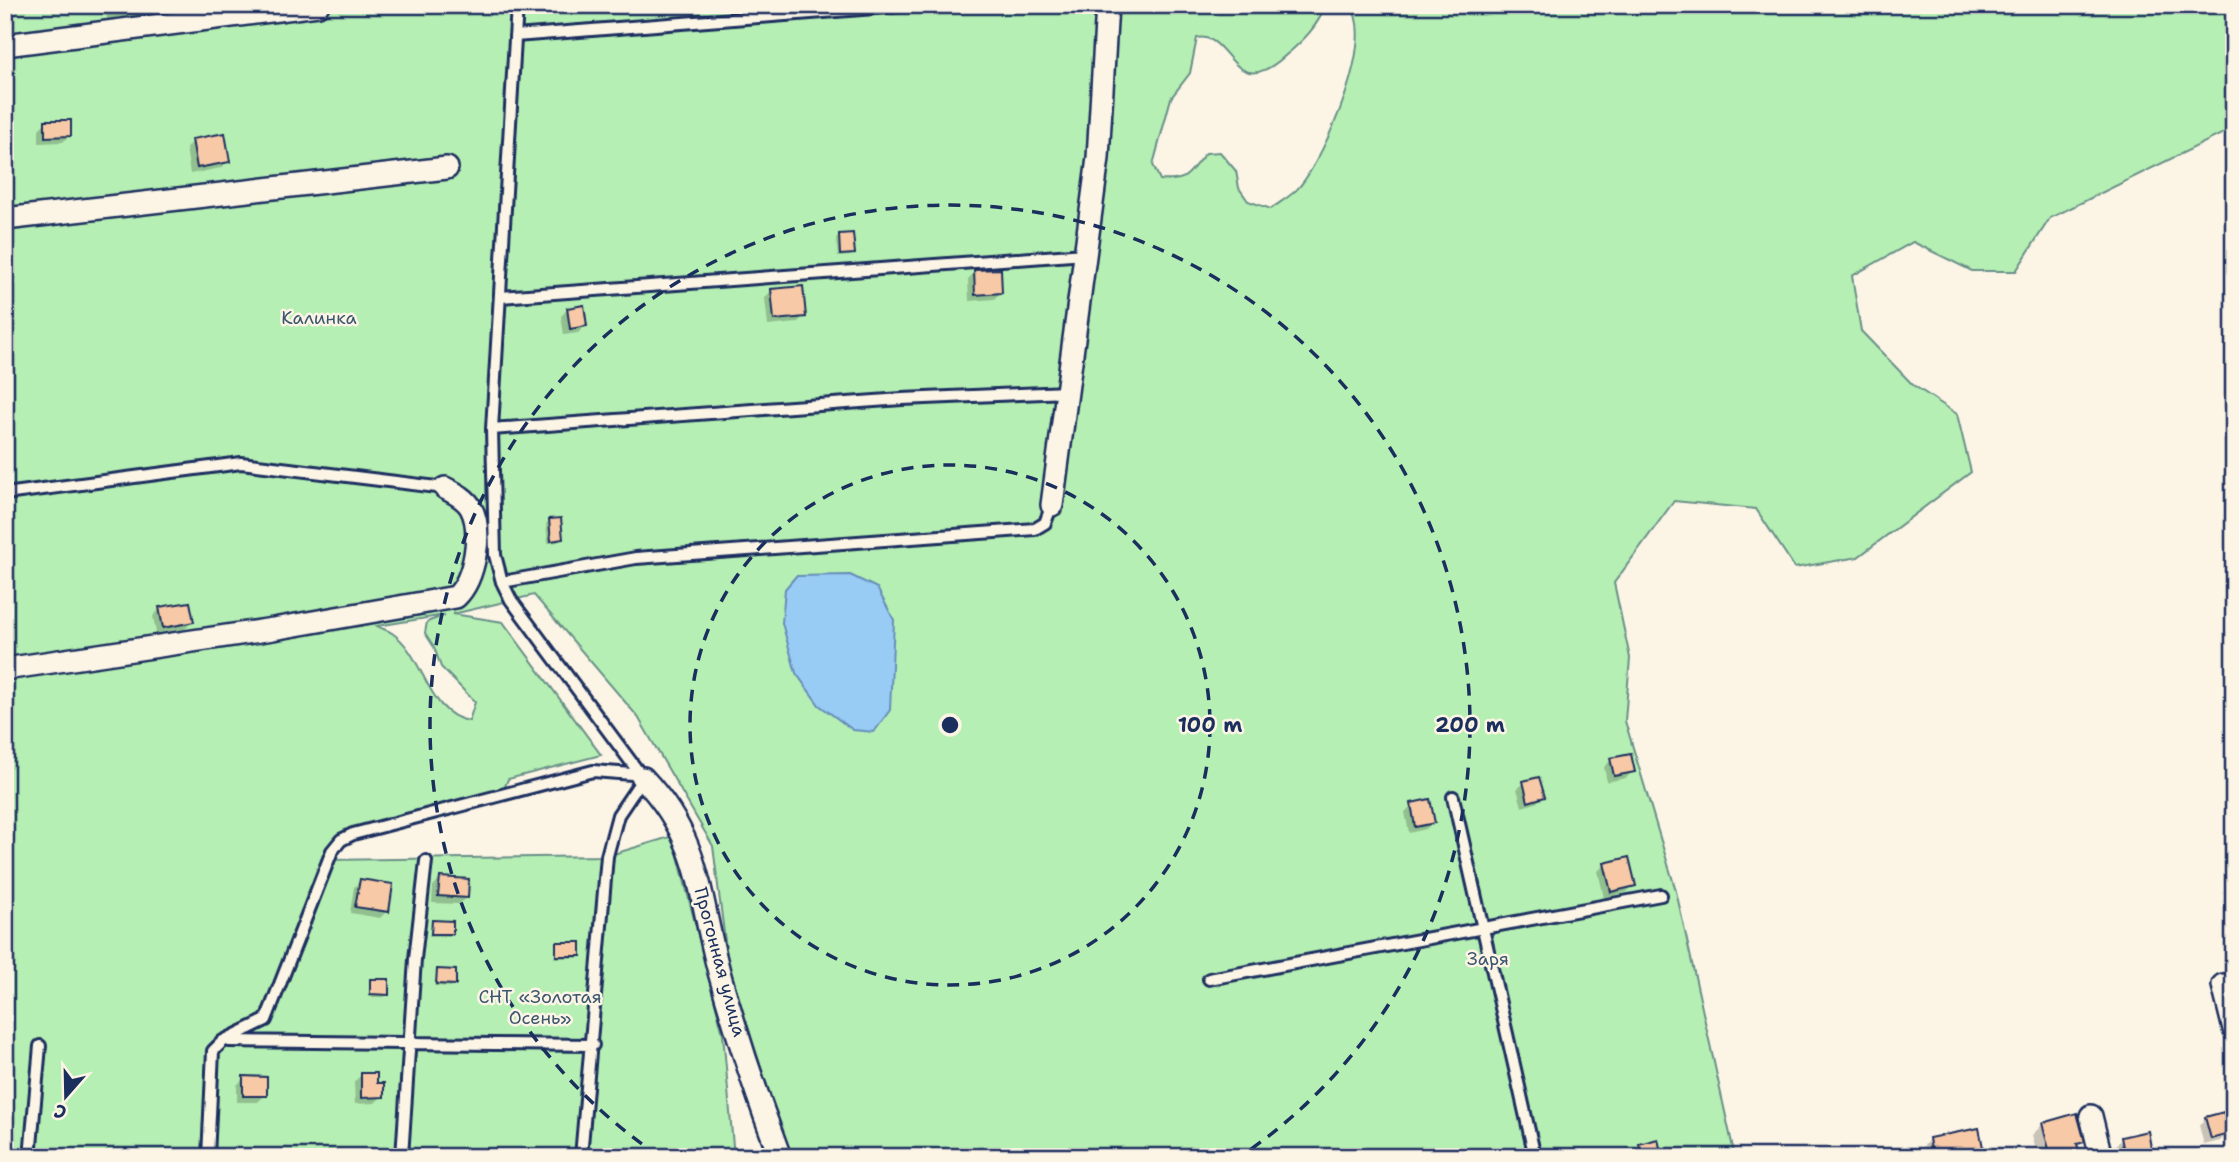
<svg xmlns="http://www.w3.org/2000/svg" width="2239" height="1162" viewBox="0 0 2239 1162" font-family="'Shantell Sans',sans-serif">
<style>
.green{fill:#b6efb3;stroke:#688f88;stroke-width:2;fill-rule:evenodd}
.water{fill:#98ccf5;stroke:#668db9;stroke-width:2}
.shadow{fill:#0003}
.building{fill:#f7c9a6;stroke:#1b2f5e;stroke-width:2}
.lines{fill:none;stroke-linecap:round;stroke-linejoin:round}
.lane-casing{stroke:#1b2f5e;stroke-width:16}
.street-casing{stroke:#1b2f5e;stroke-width:26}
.lane{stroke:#fcf5e5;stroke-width:10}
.street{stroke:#fcf5e5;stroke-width:21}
.ring{fill:none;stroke:#1b2f5e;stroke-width:3.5;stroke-dasharray:12 9}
.labels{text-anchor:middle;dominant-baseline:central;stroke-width:5;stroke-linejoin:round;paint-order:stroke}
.park-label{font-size:18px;fill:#3a556f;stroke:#fcf5e5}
.street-label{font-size:18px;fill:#1b2f5e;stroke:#fcf5e5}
.centre{fill:#1b2f5e;stroke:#fcf5e5;stroke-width:3.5}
.ring-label{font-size:21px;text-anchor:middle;font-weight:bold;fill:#1b2f5e;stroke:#fcf5e5;stroke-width:5;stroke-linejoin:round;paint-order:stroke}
</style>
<rect width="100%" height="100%" fill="#fcf5e5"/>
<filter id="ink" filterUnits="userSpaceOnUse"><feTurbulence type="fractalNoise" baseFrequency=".0143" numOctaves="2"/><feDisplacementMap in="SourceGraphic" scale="14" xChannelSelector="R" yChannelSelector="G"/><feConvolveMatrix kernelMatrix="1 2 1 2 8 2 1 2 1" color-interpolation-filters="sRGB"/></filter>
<g filter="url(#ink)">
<path class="green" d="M5 5H1326C1317 27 1304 40 1286 55 1232 105 1231 31 1197 38L1190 73 1171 98 1153 165 1160 180C1192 182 1187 172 1206 153L1220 152 1236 171 1239 188 1248 201 1271 209C1280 202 1293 195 1300 186 1324 157 1379 36 1349 5H2234V128L2050 218 2016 271H1972L1913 242 1852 276 1861 331 1913 385 1957 414 1971 472 1858 557 1795 568 1756 509 1674 501 1614 583 1630 658 1625 721 1676 891 1735 1157H1083L1074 1151 1069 1157H790L728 965 713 846 638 717 534 595 453 614 503 622 601 755 508 779 501 796 353 834 328 860 607 856 673 836 723 1034 734 1157H5ZM445 615 427 622 425 633 434 647 441 667 475 702 469 721C426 714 425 655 392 633 388 630 382 629 377 626Z"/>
<path class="water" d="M850 575 877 588 894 620 890 710 874 732 853 730 819 705 796 673 782 623 785 589 796 576Z"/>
<path class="shadow" d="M106 5H157L147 16 107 19Z
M46 122 70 135 63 142 39 143V129Z
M193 141 228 161 221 168 190 174 186 148Z
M839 235 853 253 850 256 838 257 836 238Z
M975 272 1001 292 994 299 969 301 968 279Z
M771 291 804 316 797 323 768 326 765 298Z
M568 309 585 326 578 333 564 335 561 316Z
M549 521 561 539 558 542 548 543 546 524Z
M160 609 192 622 185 629 156 633 153 616Z
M1611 760 1633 771 1626 778 1607 782 1604 767Z
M1524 783 1543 796 1536 803 1522 807 1517 789Z
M1412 805 1433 822 1426 829 1409 833 1405 812Z
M1605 864 1634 885 1627 892 1604 898 1598 871Z
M440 879 466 898 459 904 432 903 433 886Z
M361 880 387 911 380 918 350 913 354 887Z
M433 922 451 934 448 937 429 936Z
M557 944 580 955 577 958H554Z
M438 971 454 984 451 987 434 986Z
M371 980 387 995 384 997H368Z
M361 1075 376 1085 382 1096 375 1103 355 1104 354 1082Z
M244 1078 265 1095 258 1102H237V1085Z
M2206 1118 2227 1134 2220 1141 2204 1145 2199 1125Z
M2043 1124 2083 1141 2076 1148 2078 1154 2038 1157 2032 1135Z
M2122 1139 2150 1152 2146 1157H2118L2115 1146Z
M1929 1140 1983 1157H1920L1919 1151Z
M1640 1146 1661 1157H1634L1633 1153Z"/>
<path class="building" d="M117 5H159V6L118 9Z
M45 120H71V136L45 137Z
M225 133 230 162 197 168 192 139Z
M853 233 855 254 840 255 839 234Z
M1001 269 1002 293 975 295 974 270Z
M803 286 806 317 774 320 771 289Z
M584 305 587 326 570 329 567 308Z
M561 518 563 539 551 541 549 519Z
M190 602 194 622 163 628 159 607Z
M1631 754 1635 772 1614 776 1610 758Z
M1539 777 1545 797 1528 802 1523 781Z
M1430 799 1435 823 1415 827 1411 803Z
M1629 857 1636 886 1611 892 1604 863Z
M440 877 469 879 468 898 438 896Z
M360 879 393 884 389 912 355 907Z
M432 920 453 921V934H431Z
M556 942H581V956H556Z
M437 969 456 970V985L436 984Z
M370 979H389V995L370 994Z
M361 1073H377V1083H384V1097L361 1098Z
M243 1076 267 1077V1096H243Z
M2224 1112 2229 1134 2211 1139 2205 1117Z
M2077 1113 2085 1142 2077 1144 2080 1155 2051 1157 2042 1123Z
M1979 1128 1985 1157H1932L1929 1138Z
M2148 1131 2152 1153 2125 1157 2121 1137Z
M1658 1139 1662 1157H1642L1639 1144Z
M1357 1153V1157H1337V1155Z"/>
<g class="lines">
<g class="lane-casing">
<path id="lane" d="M517 5 492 429 495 555 502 582 511 600 643 778
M515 36 913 5
M500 297 1085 254
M492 429 902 399 1067 392
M5 494 241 463 445 488
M502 582 636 558 1035 529 1045 523 1052 505
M1453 797 1535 1157
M1209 979 1661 895
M229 1041 593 1045
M30 1157 40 1046
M208 1157 213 1051 223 1041 266 1020 332 851 341 840 353 834 593 771 632 774 643 778
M402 1157 415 959 426 861
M581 1157 607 856 618 815 643 778"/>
</g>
<g class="street-casing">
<path id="street" d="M5 45 318 5
M5 219 447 168
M1052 505 1098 158 1107 5
M5 669 273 629 456 597C475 579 483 531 471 508 466 498 454 493 445 488
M643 778C704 843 698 898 721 979 738 1039 758 1099 780 1157
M2223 985 2234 1029
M2091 1116 2101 1157"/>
</g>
<use href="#lane" class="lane"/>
<use href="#street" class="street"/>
</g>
</g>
<g class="ring">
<circle cx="950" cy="725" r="260"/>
<path d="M659 1156A520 520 0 1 1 1241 1156"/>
</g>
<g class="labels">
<g class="park-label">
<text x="319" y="318">Калинка</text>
<text x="1488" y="959">Заря</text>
<text x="540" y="997">СНТ «Золотая<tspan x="540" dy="21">Осень»</tspan></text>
</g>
<g class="street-label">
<text transform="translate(720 962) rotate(75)">Прогонная улица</text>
</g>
</g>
<circle cx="950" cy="725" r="10" class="centre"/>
<g class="ring-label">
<text x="1210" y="732">100 m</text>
<text x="1470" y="732">200 m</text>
</g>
<rect width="2239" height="1162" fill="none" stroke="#fcf5e5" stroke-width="28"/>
<rect x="14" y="14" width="2211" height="1134" fill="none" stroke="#1b2f5e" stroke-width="2.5" filter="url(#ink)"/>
<g transform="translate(66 1096) rotate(200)" stroke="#fcf5e5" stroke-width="5" paint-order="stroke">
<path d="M0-5L12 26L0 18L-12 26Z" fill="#1b2f5e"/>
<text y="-10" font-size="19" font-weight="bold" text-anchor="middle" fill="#1b2f5e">С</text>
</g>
</svg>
